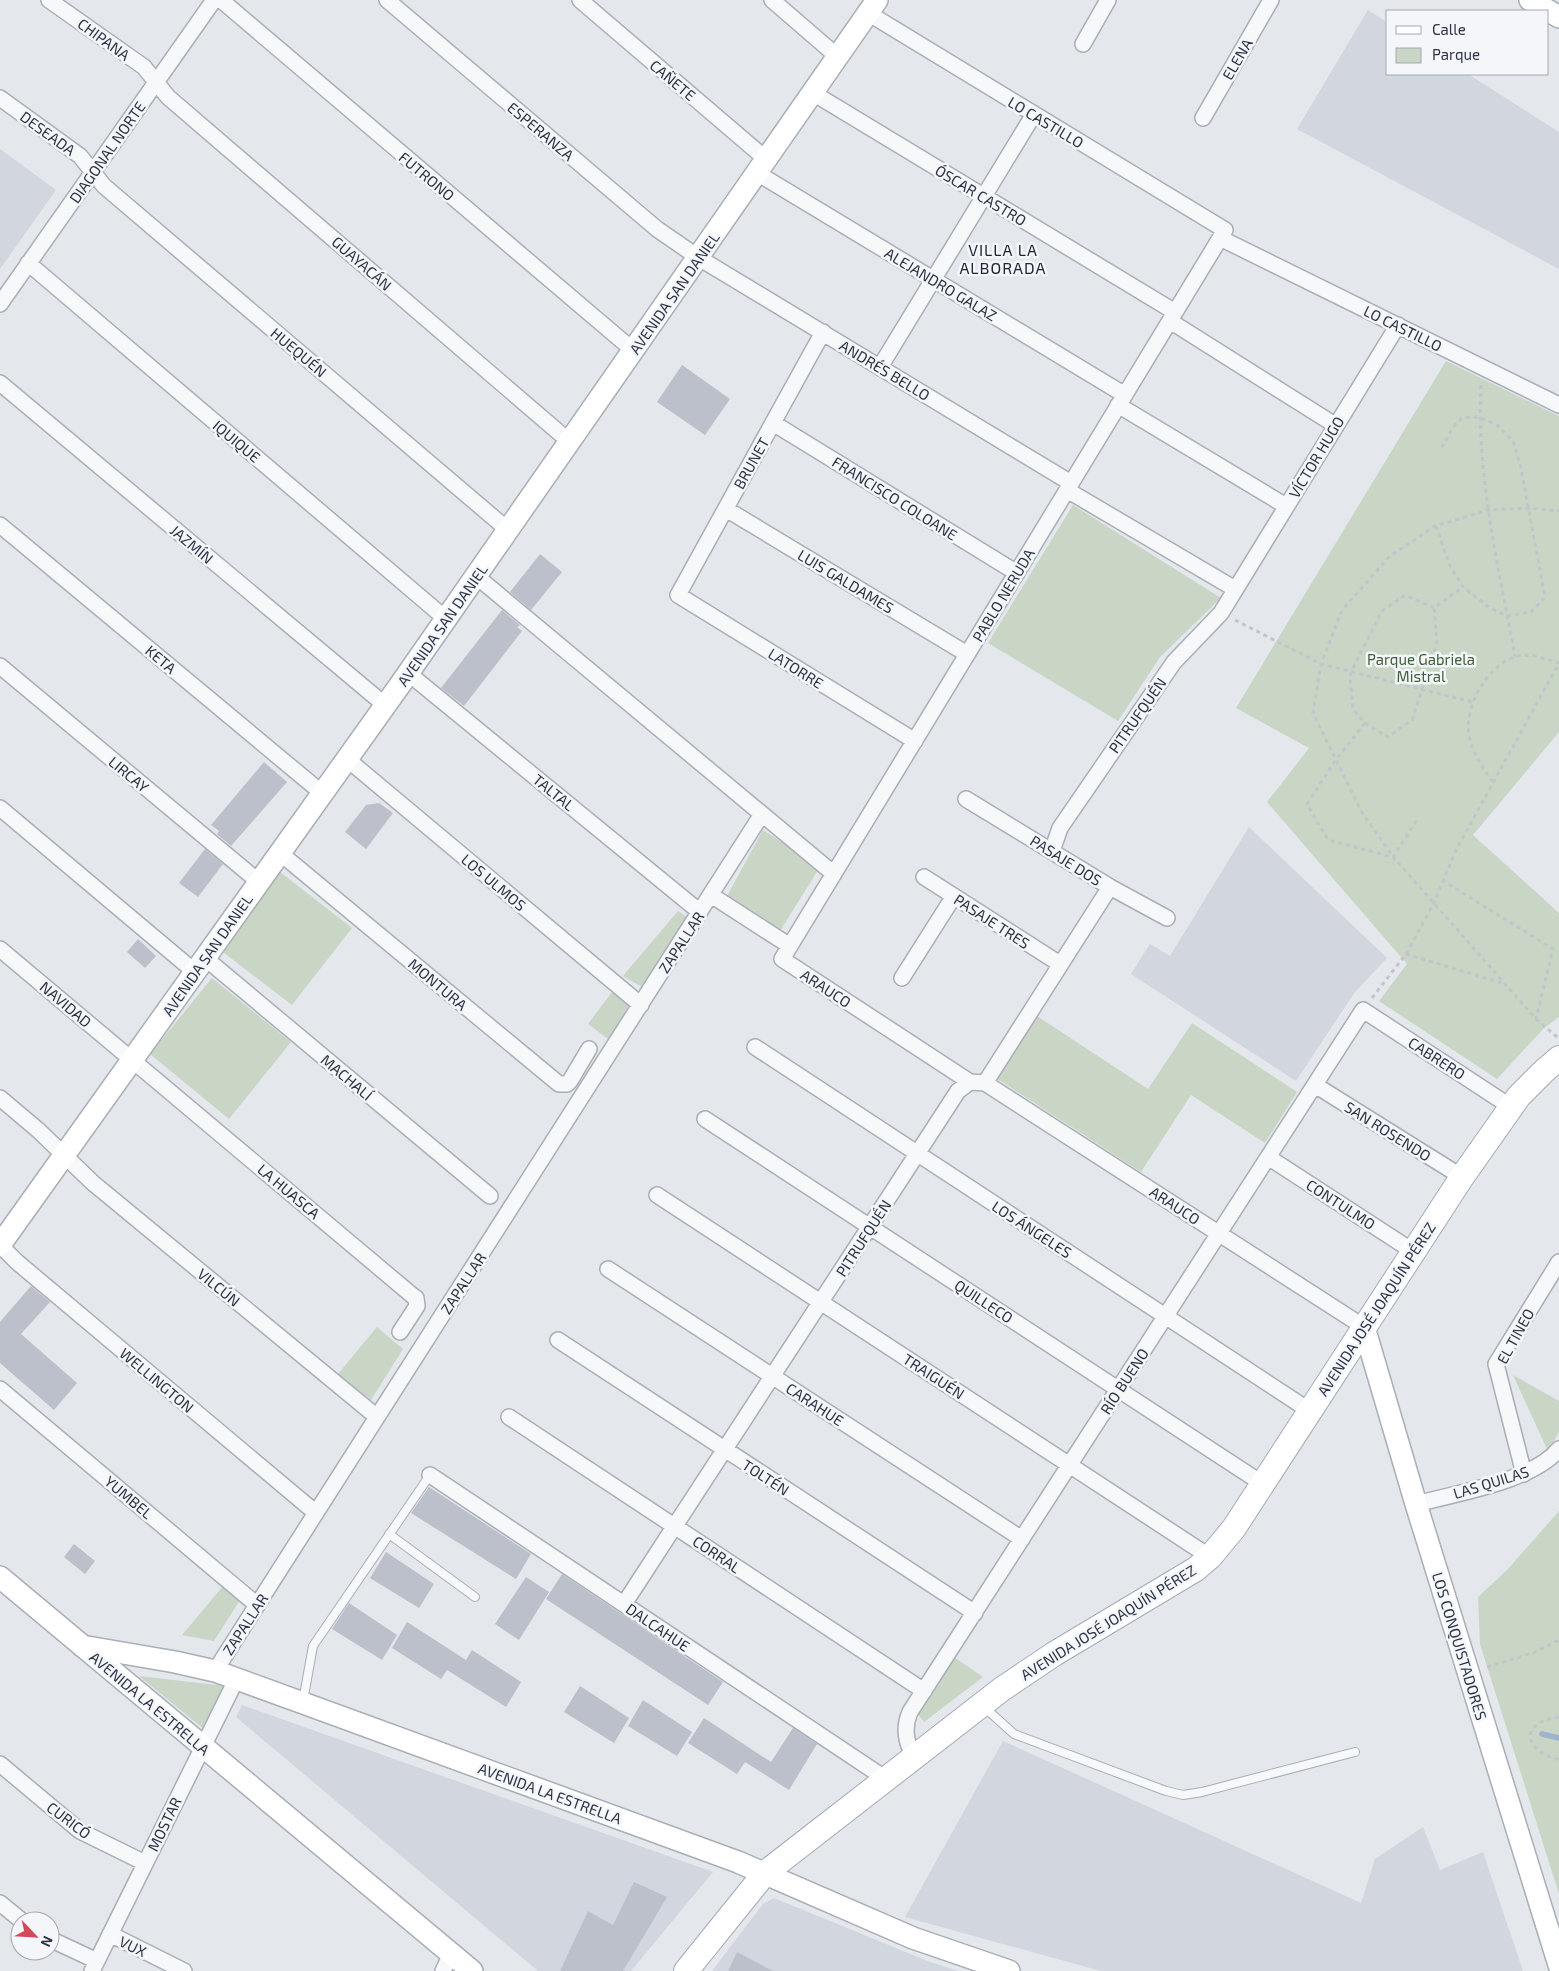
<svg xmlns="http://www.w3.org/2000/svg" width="1559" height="1971" viewBox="0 0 1559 1971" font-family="'Exo 2',sans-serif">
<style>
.built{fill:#d2d6de}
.green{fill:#c9d6c5}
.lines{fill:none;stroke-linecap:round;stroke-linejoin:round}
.stream{stroke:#9fb4cc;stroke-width:5.5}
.building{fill:#bbc0ca}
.lane-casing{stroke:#a9aeb7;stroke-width:10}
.street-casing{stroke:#a9aeb7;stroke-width:18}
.secondary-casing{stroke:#a9aeb7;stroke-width:24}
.primary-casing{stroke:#a3abb8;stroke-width:26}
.path{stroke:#c2c5cb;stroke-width:3;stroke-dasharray:4 4;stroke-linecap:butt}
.lane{stroke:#f7f8fa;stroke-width:8}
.street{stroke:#f7f8fa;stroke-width:15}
.secondary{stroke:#fff;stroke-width:21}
.primary{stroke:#fff;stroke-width:24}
.labels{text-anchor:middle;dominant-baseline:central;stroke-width:5;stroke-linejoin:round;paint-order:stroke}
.street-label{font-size:15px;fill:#2b3445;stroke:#f4f6f9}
.park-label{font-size:15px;fill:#3f6138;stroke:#f4f6f9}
.neighbourhood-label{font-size:16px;letter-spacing:1px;fill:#1d2536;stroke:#f4f6f9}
</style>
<rect width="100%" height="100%" fill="#e4e7ec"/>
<path class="built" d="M1368 10 1388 23V74H1468L1559 132V269L1297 129Z
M0 149 56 190 0 269Z
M1249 827 1387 958 1355 992 1296 1081 1131 974 1150 944 1170 956Z
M242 1705 713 1872 631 1971H538L236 1717Z
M1003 1741 1361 1903 1375 1859 1423 1827 1440 1870 1483 1852 1523 1971H1101L905 1917Z
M774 1898 930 1962 958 1971H712L763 1904Z"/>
<path class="green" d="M1446 361 1559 416V732L1473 835 1559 913V1017L1544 1028 1497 1079 1379 1001 1407 964 1267 802 1309 748 1236 708Z
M1073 505 1221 598 1160 657 1118 721 988 643Z
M763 830 820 867 780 931 727 896Z
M280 872 352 928 292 1005 219 949Z
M678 911 688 918 642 987 623 976Z
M212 978 291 1042 229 1119 150 1054Z
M612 992 632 1006 608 1039 588 1024Z
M1037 1016 1148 1089 1192 1023 1297 1092 1265 1143 1191 1095 1141 1172 996 1078Z
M377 1327 403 1349 371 1400 338 1374Z
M1513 1375 1559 1401V1432L1548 1451Z
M1559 1511V1894L1480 1644 1478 1597 1507 1570Z
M224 1585 240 1600 214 1641 182 1635Z
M954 1657 983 1677 924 1722 918 1714Z
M139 1676 225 1686 205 1730Z"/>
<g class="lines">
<path class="stream" d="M1542 1734 1559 1738"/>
</g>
<path class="building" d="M682 365 730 399 705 435 657 402Z
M540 554 562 572 531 610 510 592Z
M502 610 520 625 517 627 522 631 464 706 441 688Z
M264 762 287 782 231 846 217 834 219 831 211 825Z
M379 803 393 813 366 849 345 832 366 805Z
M205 849 223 864 198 897 179 883Z
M138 939 156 956 145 968 127 952Z
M31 1286 50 1302 21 1334 77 1383 54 1410 0 1363V1322Z
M429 1487 531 1554 516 1579 411 1513Z
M74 1544 95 1561 85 1574 64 1557Z
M386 1552 434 1584 419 1608 370 1578Z
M562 1574 723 1682 708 1705 546 1599Z
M526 1577 549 1592 519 1640 495 1624Z
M349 1603 397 1635 382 1660 332 1629Z
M407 1622 466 1660 472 1650 521 1682 506 1707 447 1670 441 1679 392 1648Z
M580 1686 629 1718 614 1743 564 1712Z
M643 1700 692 1732 677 1756 628 1726Z
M704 1718 771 1762 793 1728 817 1744 789 1790 745 1762 737 1774 688 1743Z
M634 1882 667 1897 623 1971H560L588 1911 613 1925Z
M737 1952 773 1971H728Z"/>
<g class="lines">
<g class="lane-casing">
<path id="lane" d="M389 1534 475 1597
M303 1701 313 1646 430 1475
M983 1706 1014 1734 1166 1791 1183 1795 1202 1792 1355 1752"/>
</g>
<g class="street-casing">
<path id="street" d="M49 0 144 67 168 97 570 442
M221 0 634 351
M387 0 657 229 699 258 1071 483
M580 0 767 160
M772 0 838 57
M868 13 1225 230 782 959 970 1082
M1083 44 1108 0
M813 93 1175 312
M0 98 80 156 104 186 508 530
M1203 118 1271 0
M757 173 1125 395
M1220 238 1559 405
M28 263 446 619
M0 304 214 0
M1170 321 1335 425
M823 332 678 595 915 741
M880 367 1034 114
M0 383 385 705
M1118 405 1286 506
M773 423 1017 573
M1067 490 1235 589
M726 509 967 654
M0 525 322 793
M476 576 834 874
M0 666 259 882
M408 673 700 912
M347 759 641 1005
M966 799 1110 887 1167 918
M0 808 195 972
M1052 851 1060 828 1174 662 1221 613 1398 325
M280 853 559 1084H567L570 1081 589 1049
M924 877 1060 964
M711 895 790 946
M0 949 413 1296 416 1298 417 1306 400 1332
M205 958 490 1196
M902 978 954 896
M755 1047 1310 1411
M985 1083 1110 887
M1315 1085 1462 1177
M0 1098 38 1130 93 1183 377 1417
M705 1119 1263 1484
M1268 1157 1414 1252
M657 1195 1210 1557
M0 1245 17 1262 316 1513
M608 1269 1022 1539
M558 1340 975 1613
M0 1389 257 1605
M509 1417 924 1691
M1524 1474 1496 1364 1559 1262
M430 1475 886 1779
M1416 1504C1457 1493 1533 1481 1559 1449
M624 1604 958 1091 970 1082 985 1083 1364 1327
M215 1671 762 814
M914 1758C906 1742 903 1728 910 1712L1363 1010 1511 1107
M0 1764 80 1831 145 1863
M0 1903 22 1921
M110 1934 184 1971
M50 1939 97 1961
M92 1971 237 1678
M443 1971 451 1954"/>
</g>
<g class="secondary-casing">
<path id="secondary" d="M1530 0 1559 17
M0 1245 402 682 877 0
M1364 1327 1416 1504 1559 1965
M0 1577 472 1971
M82 1646 175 1662 215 1671 303 1703 738 1862 913 1938 1009 1971"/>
</g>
<g class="primary-casing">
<path id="primary" d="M686 1971 765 1873 1002 1689 1054 1654 1196 1569 1210 1557 1234 1528 1462 1177 1519 1096 1544 1071 1559 1058"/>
</g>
<path class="path" d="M1481 385C1476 476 1499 568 1515 657
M1436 526 1449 564 1463 587 1490 608 1507 616 1531 612 1545 597 1520 463 1513 441 1497 425 1479 417 1462 418 1453 427 1441 449
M1434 608 1405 595 1382 611 1351 672 1350 677 1353 709 1365 723 1388 737 1412 720 1437 643 1434 608 1463 587
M1235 620 1321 664 1472 702
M1365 723 1335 761 1307 804 1328 840 1393 857 1417 820
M1493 782C1482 767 1473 755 1469 735 1464 706 1487 667 1514 657 1529 652 1545 659 1559 663
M1442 880 1553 949 1536 1019
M1406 954 1505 984
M1372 998 1406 954 1434 903 1456 850 1559 663
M1557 1037 1536 1019 1393 857 1361 811 1313 713 1321 664 1342 610 1390 556 1435 526 1488 510 1529 508 1559 511
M1487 1667 1533 1653 1559 1640
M1559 1717C1541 1718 1519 1732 1537 1749 1542 1755 1552 1757 1559 1760"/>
<use href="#lane" class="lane"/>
<use href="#street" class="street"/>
<use href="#secondary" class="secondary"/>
<use href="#primary" class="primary"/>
</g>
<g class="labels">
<g class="street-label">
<text transform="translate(104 39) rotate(36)">CHIPANA</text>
<text transform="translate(1237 59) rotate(-60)">ELENA</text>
<text transform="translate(673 80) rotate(40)">CAÑETE</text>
<text transform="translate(1046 122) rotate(31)">LO CASTILLO</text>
<text transform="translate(541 131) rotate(40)">ESPERANZA</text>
<text transform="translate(48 133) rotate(36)">DESEADA</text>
<text transform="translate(107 152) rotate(-55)">DIAGONAL NORTE</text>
<text transform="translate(427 176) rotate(40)">FUTRONO</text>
<text transform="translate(981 195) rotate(31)">ÓSCAR CASTRO</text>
<text transform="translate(362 263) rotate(41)">GUAYACÁN</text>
<text transform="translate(941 284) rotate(31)">ALEJANDRO GALAZ</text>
<text transform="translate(674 293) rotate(-55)">AVENIDA SAN DANIEL</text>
<text transform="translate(1403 328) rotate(26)">LO CASTILLO</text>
<text transform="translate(299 352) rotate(40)">HUEQUÉN</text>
<text transform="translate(885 370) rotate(31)">ANDRÉS BELLO</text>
<text transform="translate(237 441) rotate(40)">IQUIQUE</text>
<text transform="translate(1316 457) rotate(-59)">VÍCTOR HUGO</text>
<text transform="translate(751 463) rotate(-61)">BRUNET</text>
<text transform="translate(895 498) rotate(32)">FRANCISCO COLOANE</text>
<text transform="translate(192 544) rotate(40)">JAZMÍN</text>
<text transform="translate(846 581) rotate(31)">LUIS GALDAMES</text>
<text transform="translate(1003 595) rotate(-59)">PABLO NERUDA</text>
<text transform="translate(442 625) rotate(-55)">AVENIDA SAN DANIEL</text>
<text transform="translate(161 659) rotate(40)">KETA</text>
<text transform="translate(796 668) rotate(32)">LATORRE</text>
<text transform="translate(1137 715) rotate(-55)">PITRUFQUÉN</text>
<text transform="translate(129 774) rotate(40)">LIRCAY</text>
<text transform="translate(554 792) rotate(39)">TALTAL</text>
<text transform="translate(1066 860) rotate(32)">PASAJE DOS</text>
<text transform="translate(494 882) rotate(40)">LOS ULMOS</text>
<text transform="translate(992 921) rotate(33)">PASAJE TRES</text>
<text transform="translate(681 942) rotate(-57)">ZAPALLAR</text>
<text transform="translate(207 955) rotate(-55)">AVENIDA SAN DANIEL</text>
<text transform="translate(438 984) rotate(40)">MONTURA</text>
<text transform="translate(826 988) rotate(33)">ARAUCO</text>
<text transform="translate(66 1004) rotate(40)">NAVIDAD</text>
<text transform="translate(1437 1058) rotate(33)">CABRERO</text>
<text transform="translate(347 1077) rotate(40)">MACHALÍ</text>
<text transform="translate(1388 1131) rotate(32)">SAN ROSENDO</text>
<text transform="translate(289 1191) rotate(40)">LA HUASCA</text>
<text transform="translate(1341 1204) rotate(33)">CONTULMO</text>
<text transform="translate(1175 1205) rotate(33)">ARAUCO</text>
<text transform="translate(1032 1229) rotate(33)">LOS ÁNGELES</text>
<text transform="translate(863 1238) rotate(-57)">PITRUFQUÉN</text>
<text transform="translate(463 1283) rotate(-57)">ZAPALLAR</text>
<text transform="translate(219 1287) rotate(39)">VILCÚN</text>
<text transform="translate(984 1301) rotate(33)">QUILLECO</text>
<text transform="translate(1376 1309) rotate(-57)">AVENIDA JOSÉ JOAQUÍN PÉREZ</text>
<text transform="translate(1515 1336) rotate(-61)">EL TINEO</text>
<text transform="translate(934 1376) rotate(33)">TRAIGUÉN</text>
<text transform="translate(157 1380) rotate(40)">WELLINGTON</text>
<text transform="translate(1124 1381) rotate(-57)">RÍO BUENO</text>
<text transform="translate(815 1404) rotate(33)">CARAHUE</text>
<text transform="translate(766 1477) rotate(33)">TOLTÉN</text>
<text transform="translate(1491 1482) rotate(-17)">LAS QUILAS</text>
<text transform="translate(129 1497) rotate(40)">YUMBEL</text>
<text transform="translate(717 1554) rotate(34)">CORRAL</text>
<text transform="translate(1108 1622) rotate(-32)">AVENIDA JOSÉ JOAQUÍN PÉREZ</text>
<text transform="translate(245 1624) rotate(-57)">ZAPALLAR</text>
<text transform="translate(658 1627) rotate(34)">DALCAHUE</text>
<text transform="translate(1460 1646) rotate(73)">LOS CONQUISTADORES</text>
<text transform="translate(150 1703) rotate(40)">AVENIDA LA ESTRELLA</text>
<text transform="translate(550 1793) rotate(20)">AVENIDA LA ESTRELLA</text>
<text transform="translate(69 1820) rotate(37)">CURICÓ</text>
<text transform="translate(164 1824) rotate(-64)">MOSTAR</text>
<text transform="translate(133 1946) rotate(26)">VUX</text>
</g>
<g class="park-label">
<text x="1421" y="659">Parque Gabriela<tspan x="1421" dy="17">Mistral</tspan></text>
</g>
<g class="neighbourhood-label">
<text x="1003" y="249">VILLA LA<tspan x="1003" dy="18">ALBORADA</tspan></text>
</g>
</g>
<rect x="1386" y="10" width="162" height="65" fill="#f4f6f9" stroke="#a4a8b1"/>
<rect x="1396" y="26" width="25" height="8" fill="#ffffff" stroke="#a4a8b1"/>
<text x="1432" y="35" font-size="15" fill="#2b3445">Calle</text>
<rect x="1396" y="48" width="25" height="15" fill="#c9d6c5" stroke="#a4a8b1"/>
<text x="1432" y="60" font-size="15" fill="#2b3445">Parque</text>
<g transform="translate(35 1936) rotate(115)"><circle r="24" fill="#f4f6f9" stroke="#a4a8b1"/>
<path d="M0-4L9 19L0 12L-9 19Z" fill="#d1495b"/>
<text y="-8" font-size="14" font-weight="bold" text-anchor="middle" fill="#2b3445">N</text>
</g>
</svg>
